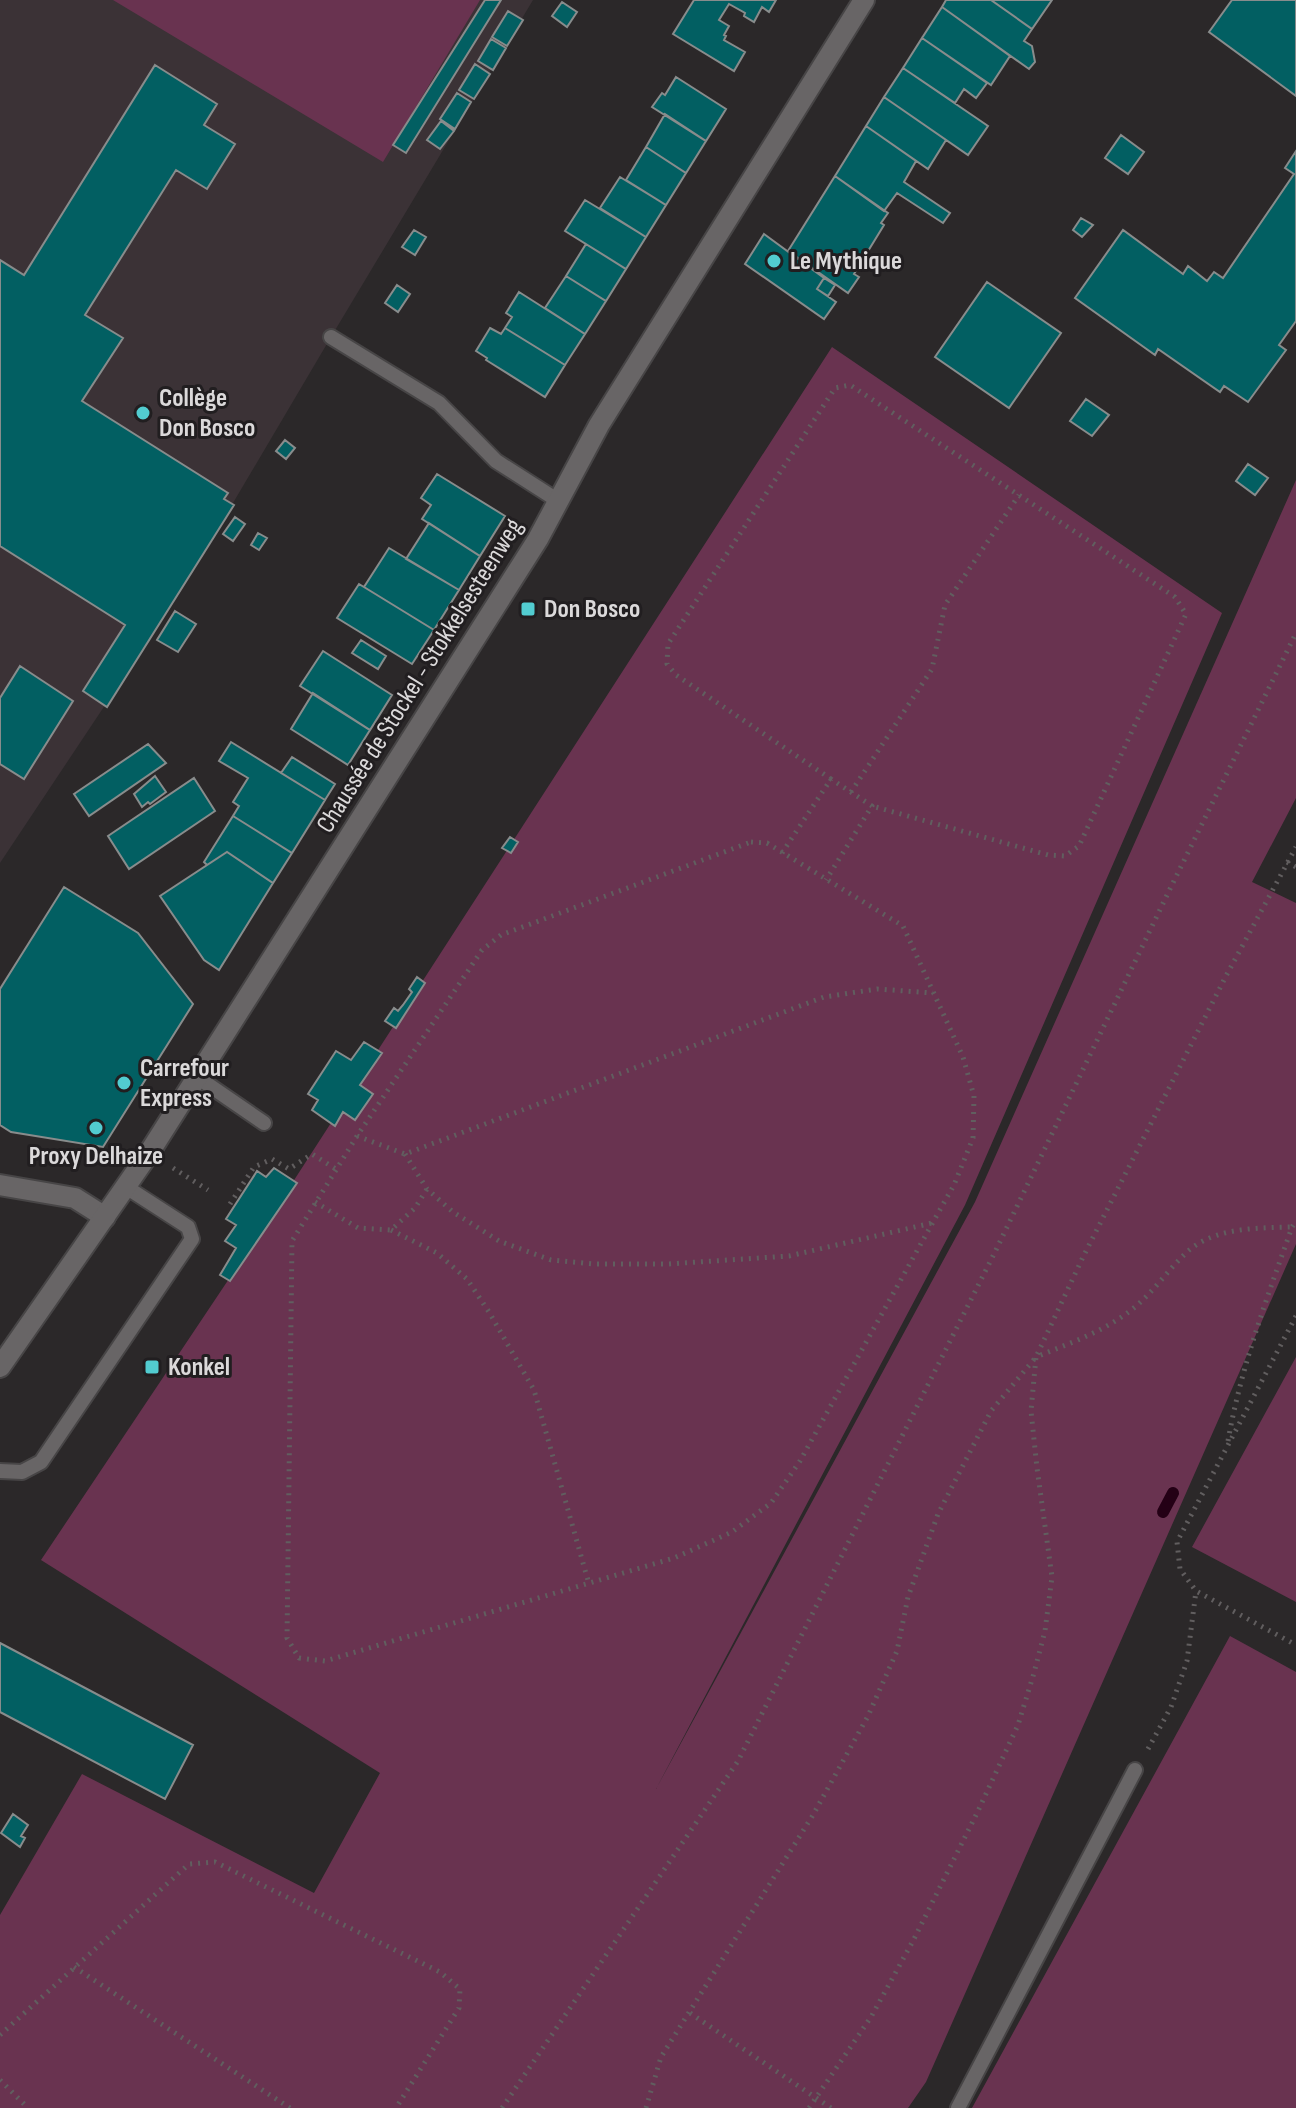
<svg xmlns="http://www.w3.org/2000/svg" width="1296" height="2108" viewBox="0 0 1296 2108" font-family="'Sofia Sans Condensed',sans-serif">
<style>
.built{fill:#3b3236}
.green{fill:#693350}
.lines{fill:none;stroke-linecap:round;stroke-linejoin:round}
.stream{stroke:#240015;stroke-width:12}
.building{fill:#025f62;stroke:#888c8c;stroke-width:2}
.lane-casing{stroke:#474546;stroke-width:18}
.street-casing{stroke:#474546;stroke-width:24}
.secondary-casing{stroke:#474546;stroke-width:24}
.path{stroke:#615e5f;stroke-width:5;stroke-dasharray:2 6;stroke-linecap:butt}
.lane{stroke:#686566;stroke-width:14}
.street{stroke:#686566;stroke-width:20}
.secondary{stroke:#686566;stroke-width:20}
.poi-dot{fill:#52ccd0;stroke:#211e20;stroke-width:3}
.labels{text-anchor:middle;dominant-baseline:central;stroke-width:6;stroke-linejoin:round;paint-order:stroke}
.poi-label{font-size:26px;font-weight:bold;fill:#dbd9da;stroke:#211e20;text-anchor:start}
.street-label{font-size:26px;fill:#dbd9da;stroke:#211e20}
</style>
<rect width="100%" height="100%" fill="#2b2829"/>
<path class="built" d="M0 0H533L331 337 181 591 0 863Z"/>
<path class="green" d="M113 0H480L383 162Z
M832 347 1222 613 965 1205 656 1789 975 1202 1296 480V798L1252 882 1296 903V1244L926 2082 908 2108H0V1915L82 1774 314 1893 380 1773 41 1560 267 1222Z
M1296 1357V1602L1192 1547Z
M1230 1636 1296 1672V2108H972Z"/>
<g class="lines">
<path class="stream" d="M1163 1512 1173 1493"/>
</g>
<path class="building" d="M485 0H501L406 153 393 145Z
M694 0H776L769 12 762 7 754 22 744 16 745 13 729 4 719 20 729 26 724 35 726 36 724 40 745 52 734 71 673 34Z
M946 0H991L1032 29 1024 41 1032 46 1035 62 1029 69 942 7Z
M991 0H1052L1032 29Z
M1232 0H1296V96L1209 32Z
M562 2 577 12 567 27 552 16Z
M942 7 1010 56 991 85 922 38Z
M508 11 523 20 507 46 492 37Z
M922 38 987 83 976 98 964 89 955 103 903 68Z
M491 39 506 48 493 70 478 61Z
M475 64 490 74 474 99 459 90Z
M155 65 217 104 204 125 235 144 207 189 176 170 85 315 123 338 82 401 228 493 224 499 234 505 107 707 83 691 125 625 0 546V260L24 275Z
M903 68 988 126 968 155 884 97Z
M676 77 726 109 706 141 652 107 662 93 665 95Z
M457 93 471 102 455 129 440 119Z
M884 97 946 140 928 169 866 126Z
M665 114 706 141 686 173 646 147Z
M441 121 454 131 440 149 427 140Z
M866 126 916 161 904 182 950 213 943 223 897 193 884 211 835 176Z
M1121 135 1144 152 1128 174 1105 158Z
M646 147 686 173 666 205 626 180Z
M1296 151V321L1279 345 1286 350 1248 402 1224 386 1220 392 1158 349 1155 355 1075 298 1123 230 1183 274 1188 266 1207 281 1214 272 1223 278 1294 174 1285 168Z
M835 176 888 213 881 223 884 225 854 274 859 277 848 293 788 251Z
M620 177 666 205 646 237 600 208Z
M585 200 646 237 626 269 565 231Z
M1081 218 1093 225 1082 237 1073 230Z
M414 230 426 237 415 255 402 247Z
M764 234 824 278 817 289 836 302 824 319 745 264Z
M586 244 626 269 606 301 566 276Z
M566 276 606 301 585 334 545 308Z
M824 278 835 285 828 296 817 289Z
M987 282 1061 333 1009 408 935 357Z
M397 285 410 294 398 312 385 303Z
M519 292 585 334 565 365 505 328 512 317 506 313Z
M490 328 501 334 505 328 565 365 545 397 486 360 487 358 476 351Z
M1086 399 1109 415 1092 436 1070 421Z
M285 440 295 448 286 459 276 451Z
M1248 464 1268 478 1255 495 1236 481Z
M437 474 505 516 480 556 422 519 431 505 421 498Z
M235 517 245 524 233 541 223 534Z
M429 523 480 556 459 590 406 559Z
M258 533 267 538 259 550 251 545Z
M389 548 459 590 434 630 364 587Z
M359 584 434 630 412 664 337 618Z
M175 611 196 624 178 652 157 640Z
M361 640 386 656 378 669 352 653Z
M323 651 392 695 370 730 300 686Z
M20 666 73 701 24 779 0 764V698Z
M313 693 370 730 348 765 291 729Z
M231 742 325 800 292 853 233 816 239 806 233 802 248 778 219 761Z
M148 744 166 763 89 816 74 794Z
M292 757 335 784 325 800 281 773Z
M155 776 166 792 150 804 148 802 142 807 134 794Z
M194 778 215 811 129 869 108 836Z
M233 816 292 853 273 883 227 852 207 865 204 862Z
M510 837 518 842 511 853 502 848Z
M227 852 273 883 219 970 204 960 160 896Z
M64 887 138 933 193 1004 103 1147 11 1132 0 1125V989Z
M417 977 425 983 396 1028 385 1021 394 1008 398 1011 403 1005 412 992 409 989Z
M364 1042 382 1053 360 1085 373 1094 355 1120 343 1112 335 1126 312 1110 318 1100 308 1094 336 1051 351 1060Z
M274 1168 297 1183 230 1281 220 1275 236 1248 225 1241 236 1225 226 1219 257 1171 266 1177Z
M0 1643 193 1745 165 1799 0 1712Z
M13 1814 28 1825 21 1836 25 1838 20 1847 1 1833Z"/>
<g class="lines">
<g class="lane-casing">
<path id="lane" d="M331 337 439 403 496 461 557 500
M197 1077 264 1123
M0 1471 22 1472 41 1462 192 1239 188 1227 126 1187
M958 2108 1135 1770"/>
</g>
<g class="street-casing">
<path id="street" d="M0 1185 75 1198 105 1217"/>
</g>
<g class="secondary-casing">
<path id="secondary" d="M0 1367 149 1153 538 539 599 425 864 0"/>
</g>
<path class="path" d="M831 779 676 675 667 664 668 644 835 388 850 385 1175 597 1186 614 1079 846 1065 856 1048 855 872 806
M851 792 932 669 945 605 1019 495
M751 842 767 843 903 926 963 1057 974 1096 973 1138 954 1185 933 1222 800 1461 771 1503 732 1532 674 1558 325 1661 299 1658 287 1638 292 1241 357 1136 482 950 501 935Z
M782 853 831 779 872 806 826 880
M1287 862 1296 867
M357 1136 405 1154 824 997 877 989 933 993
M405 1154 427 1189 453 1212 499 1241 551 1260 595 1264H668L789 1256 932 1223
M173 1168 208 1190
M315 1202 358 1228 391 1230 415 1208 427 1189
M230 1204 254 1167 272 1159 289 1169 312 1154 336 1169
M391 1230 437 1253 467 1279 489 1312 534 1390 589 1584
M1296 1316 1177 1542 1180 1569 1196 1591 1296 1645
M1228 1441C1241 1367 1267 1298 1292 1227L1296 1221
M1148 1749 1171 1707 1187 1661 1196 1591
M74 1967 290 2108
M690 2013 831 2108
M0 2035 189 1864 215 1862 440 1972 460 1989 459 2008 396 2108
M0 2080 28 2108
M502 2108 738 1761 995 1252 1169 891 1296 633
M646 2108 661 2057 813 1815 868 1716 897 1651 908 1597 938 1514 991 1411 1036 1357 1083 1257 1226 976 1296 847
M809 2108 871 2017 913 1941 978 1811 1018 1725 1034 1673 1045 1631 1052 1577 1037 1468 1031 1411 1036 1357C1070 1343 1106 1331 1135 1307 1154 1291 1168 1270 1186 1253 1213 1227 1258 1228 1292 1227"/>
<use href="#lane" class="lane"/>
<use href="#street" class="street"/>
<use href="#secondary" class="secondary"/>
</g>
<g class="poi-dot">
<circle cx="774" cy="261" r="8"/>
<circle cx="143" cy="413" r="8"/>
<rect x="520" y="601" width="16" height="16" rx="4"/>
<circle cx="124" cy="1083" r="8"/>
<circle cx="96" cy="1128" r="8"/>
<rect x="144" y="1359" width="16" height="16" rx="4"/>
</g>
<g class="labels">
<g class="poi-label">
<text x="790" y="261">Le Mythique</text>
<text x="159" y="398">Collège<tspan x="159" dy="30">Don Bosco</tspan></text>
<text x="544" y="609">Don Bosco</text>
<text x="140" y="1068">Carrefour<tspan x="140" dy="30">Express</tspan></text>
<text x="96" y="1156" text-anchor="middle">Proxy Delhaize</text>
<text x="168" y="1367">Konkel</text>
</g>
<g class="street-label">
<text transform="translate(420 676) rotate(-58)">Chaussée de Stockel - Stokkelsesteenweg</text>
</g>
</g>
</svg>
